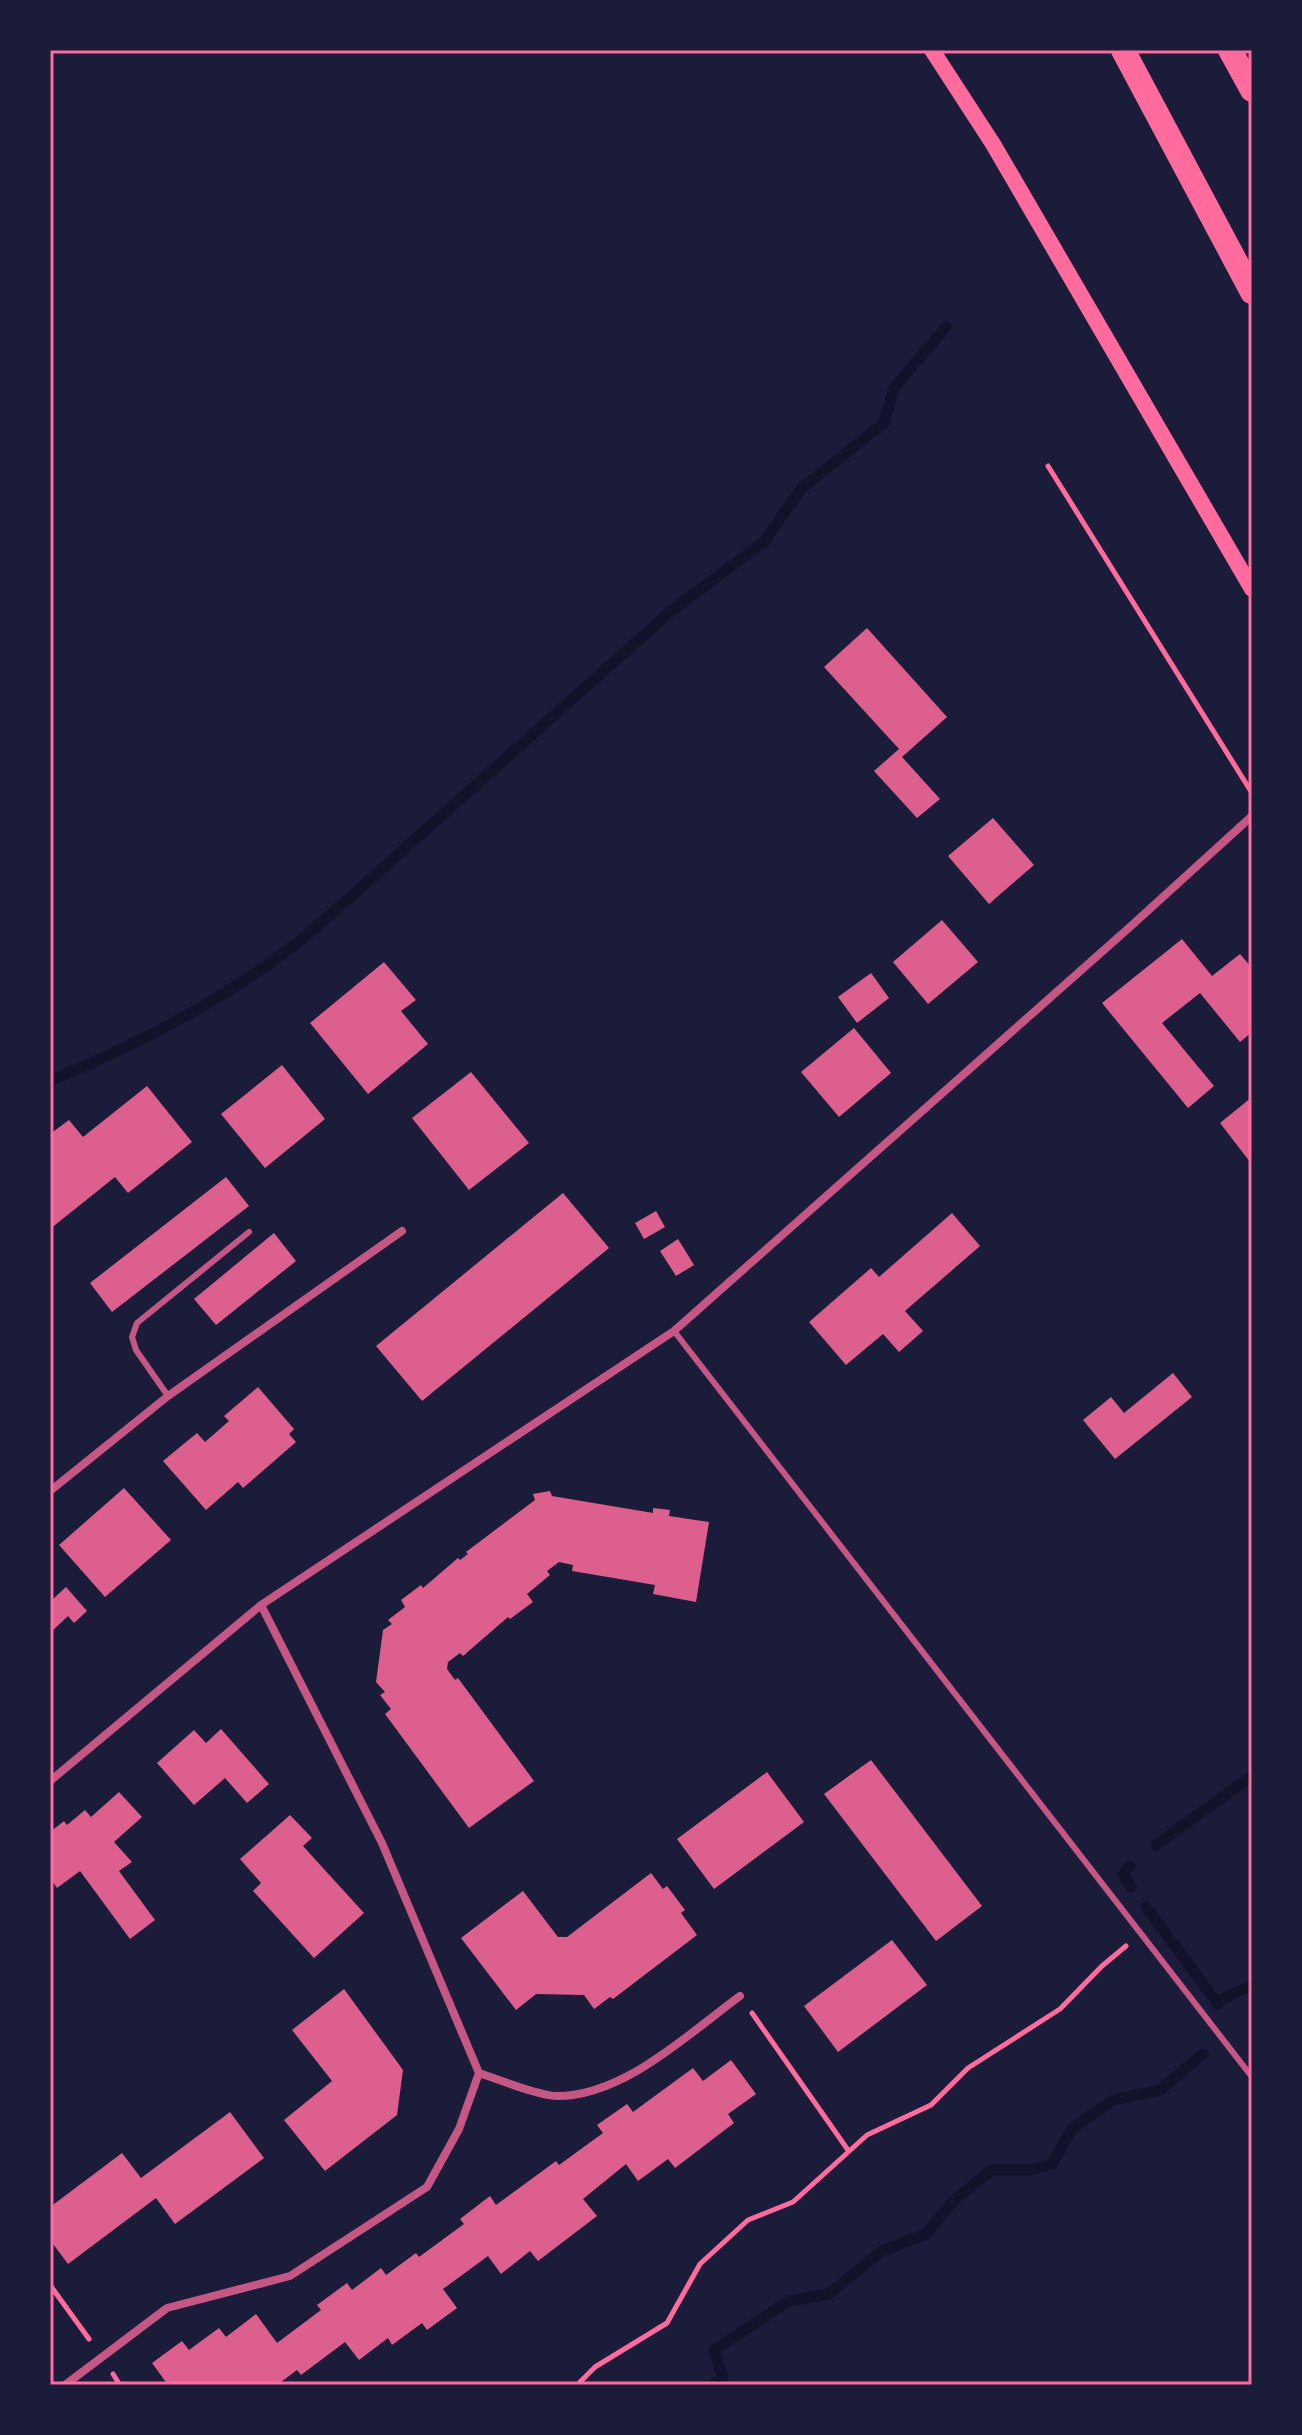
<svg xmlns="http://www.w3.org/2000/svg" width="1302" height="2435" viewBox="0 0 1302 2435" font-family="'Open Sans',sans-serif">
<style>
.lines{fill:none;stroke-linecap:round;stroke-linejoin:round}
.stream{stroke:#12122b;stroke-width:11}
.building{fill:#dd5f8e}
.path{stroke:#ff6b9d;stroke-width:5}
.service{stroke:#c65784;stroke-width:6}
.minor{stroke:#c65784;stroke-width:8}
.secondary{stroke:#ff6b9d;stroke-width:16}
.motorway{stroke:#ff6b9d;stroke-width:24}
.neatline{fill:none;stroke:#ff6b9d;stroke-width:3}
</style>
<rect width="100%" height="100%" fill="#1b1b3a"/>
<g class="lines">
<path class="stream" d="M50 1081C130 1048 211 1006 281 955 301 941 319 924 338 908L671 611 764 542 801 489 884 423 894 388 946 327
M1156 1845 1252 1776
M1130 1866 1123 1874 1131 1887
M1146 1907 1218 2004 1220 2000 1252 1985
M713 2385 723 2378 714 2350 789 2301 829 2294 882 2251 926 2234 954 2200 992 2170H1030L1052 2164 1072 2129 1113 2100 1160 2090 1203 2054"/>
</g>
<path class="building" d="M867 628 947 717 902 757 940 799 917 818 874 771 899 749 824 667Z
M993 818 1034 865 989 904 948 856Z
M942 920 978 962 928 1004 893 962Z
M1182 939 1212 976 1240 954 1252 968V1032L1240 1042 1200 993 1162 1023 1214 1086 1188 1108 1102 1003Z
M384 962 416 1000 401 1011 428 1044 368 1094 310 1023Z
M871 973 889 998 857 1023 838 997Z
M854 1028 891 1073 839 1117 801 1072Z
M282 1065 325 1119 265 1168 221 1114Z
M471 1072 529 1143 469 1190 412 1118Z
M147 1086 192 1142 128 1193 115 1177 50 1229V1134L69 1120 83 1137Z
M1252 1097V1160L1250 1162 1220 1123Z
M226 1177 249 1206 112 1312 90 1283Z
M563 1193 609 1248 422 1401 376 1346Z
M656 1211 665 1227 644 1239 635 1223Z
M952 1213 980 1246 905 1311 923 1331 899 1352 883 1334 846 1365 809 1322 871 1268 879 1277Z
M274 1233 296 1261 216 1325 194 1299Z
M678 1239 694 1265 676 1276 660 1251Z
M1173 1373 1192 1397 1115 1459 1083 1420 1111 1397 1124 1413Z
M258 1387 294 1429 289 1434 296 1442 243 1488 238 1482 206 1510 163 1461 197 1433 205 1442 229 1421 224 1416Z
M124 1488 171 1540 105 1597 59 1545Z
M550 1491 552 1496 653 1513V1508L670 1510 669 1516 709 1522 696 1602 653 1594 655 1585 572 1571 573 1565 559 1562 547 1571 550 1575 527 1594 533 1602 510 1619 508 1617 463 1656 460 1653 448 1662 447 1669 455 1680 458 1678 534 1781 469 1828 385 1714 391 1709 380 1695 385 1692 376 1682 383 1630 392 1624 388 1620 405 1607 401 1600 421 1585 423 1588 458 1558 460 1560 468 1554 466 1552 535 1500 533 1494Z
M66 1587 87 1611 74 1623 68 1616 50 1633V1596L53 1599Z
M221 1729 269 1784 247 1803 225 1778 194 1805 157 1763 194 1730 206 1743Z
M871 1760 982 1906 936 1941 824 1794Z
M767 1772 804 1822 714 1889 677 1839Z
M119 1792 142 1817 114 1842 132 1862 119 1871 155 1920 130 1939 80 1871 57 1888 50 1878V1832L64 1821 67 1825 85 1810 91 1817Z
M290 1815 312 1838 303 1846 364 1913 314 1958 253 1891 261 1883 240 1859Z
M651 1873 663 1889 667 1886 685 1910 681 1913 697 1935 613 1999 610 1997 594 2009 584 1995 536 1994 516 2010 461 1938 523 1891 558 1937H567Z
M892 1940 927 1985 838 2052 804 2006Z
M344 1989 403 2070 397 2115 325 2171 284 2120 332 2081 292 2030Z
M731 2060 756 2094 728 2114 734 2123 675 2168 668 2159 638 2181 626 2164 583 2199 597 2216 538 2261 530 2251 501 2274 488 2256 443 2289 457 2308 427 2330 422 2323 392 2345 388 2338 359 2360 345 2342 301 2375 297 2370 277 2385H168L152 2363 182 2341 189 2350 219 2328 226 2337 256 2314 277 2343 321 2310 317 2305 347 2283 352 2290 381 2268 386 2275 416 2253 419 2257 464 2224 460 2219 490 2196 496 2205 556 2161 559 2165 603 2133 597 2125 627 2104 633 2112 693 2068 703 2081Z
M230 2112 264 2158 175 2224 156 2198 68 2264 50 2240V2207L122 2153 141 2178Z"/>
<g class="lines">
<path class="path" d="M1048 466 1252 793
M752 2013 848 2150
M50 2285 89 2339
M113 2374 120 2385
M577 2385 595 2367 667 2323 700 2264 748 2220 793 2202 867 2135 931 2105 968 2068 1060 2009 1102 1966 1126 1946"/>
<path class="service" d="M674 1331 1252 2077
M168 1396 136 1350 132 1337 137 1323 249 1232"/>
<path class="minor" d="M50 1491 168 1396 402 1231
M261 1605 382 1843 479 2073
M50 1781 261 1605 674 1331 1131 926 1252 816
M65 2385 167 2308 290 2276 427 2187 459 2129 479 2073C498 2079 539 2096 557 2096 624 2096 688 2034 740 1996"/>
<path class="secondary" d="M932 50 993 144 1252 589"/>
<path class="motorway" d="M1123 50 1252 292
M1230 50 1252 90"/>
</g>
<rect width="1302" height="2435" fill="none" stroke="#1b1b3a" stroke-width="104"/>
<rect x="52" y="52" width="1198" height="2331" class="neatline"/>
</svg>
